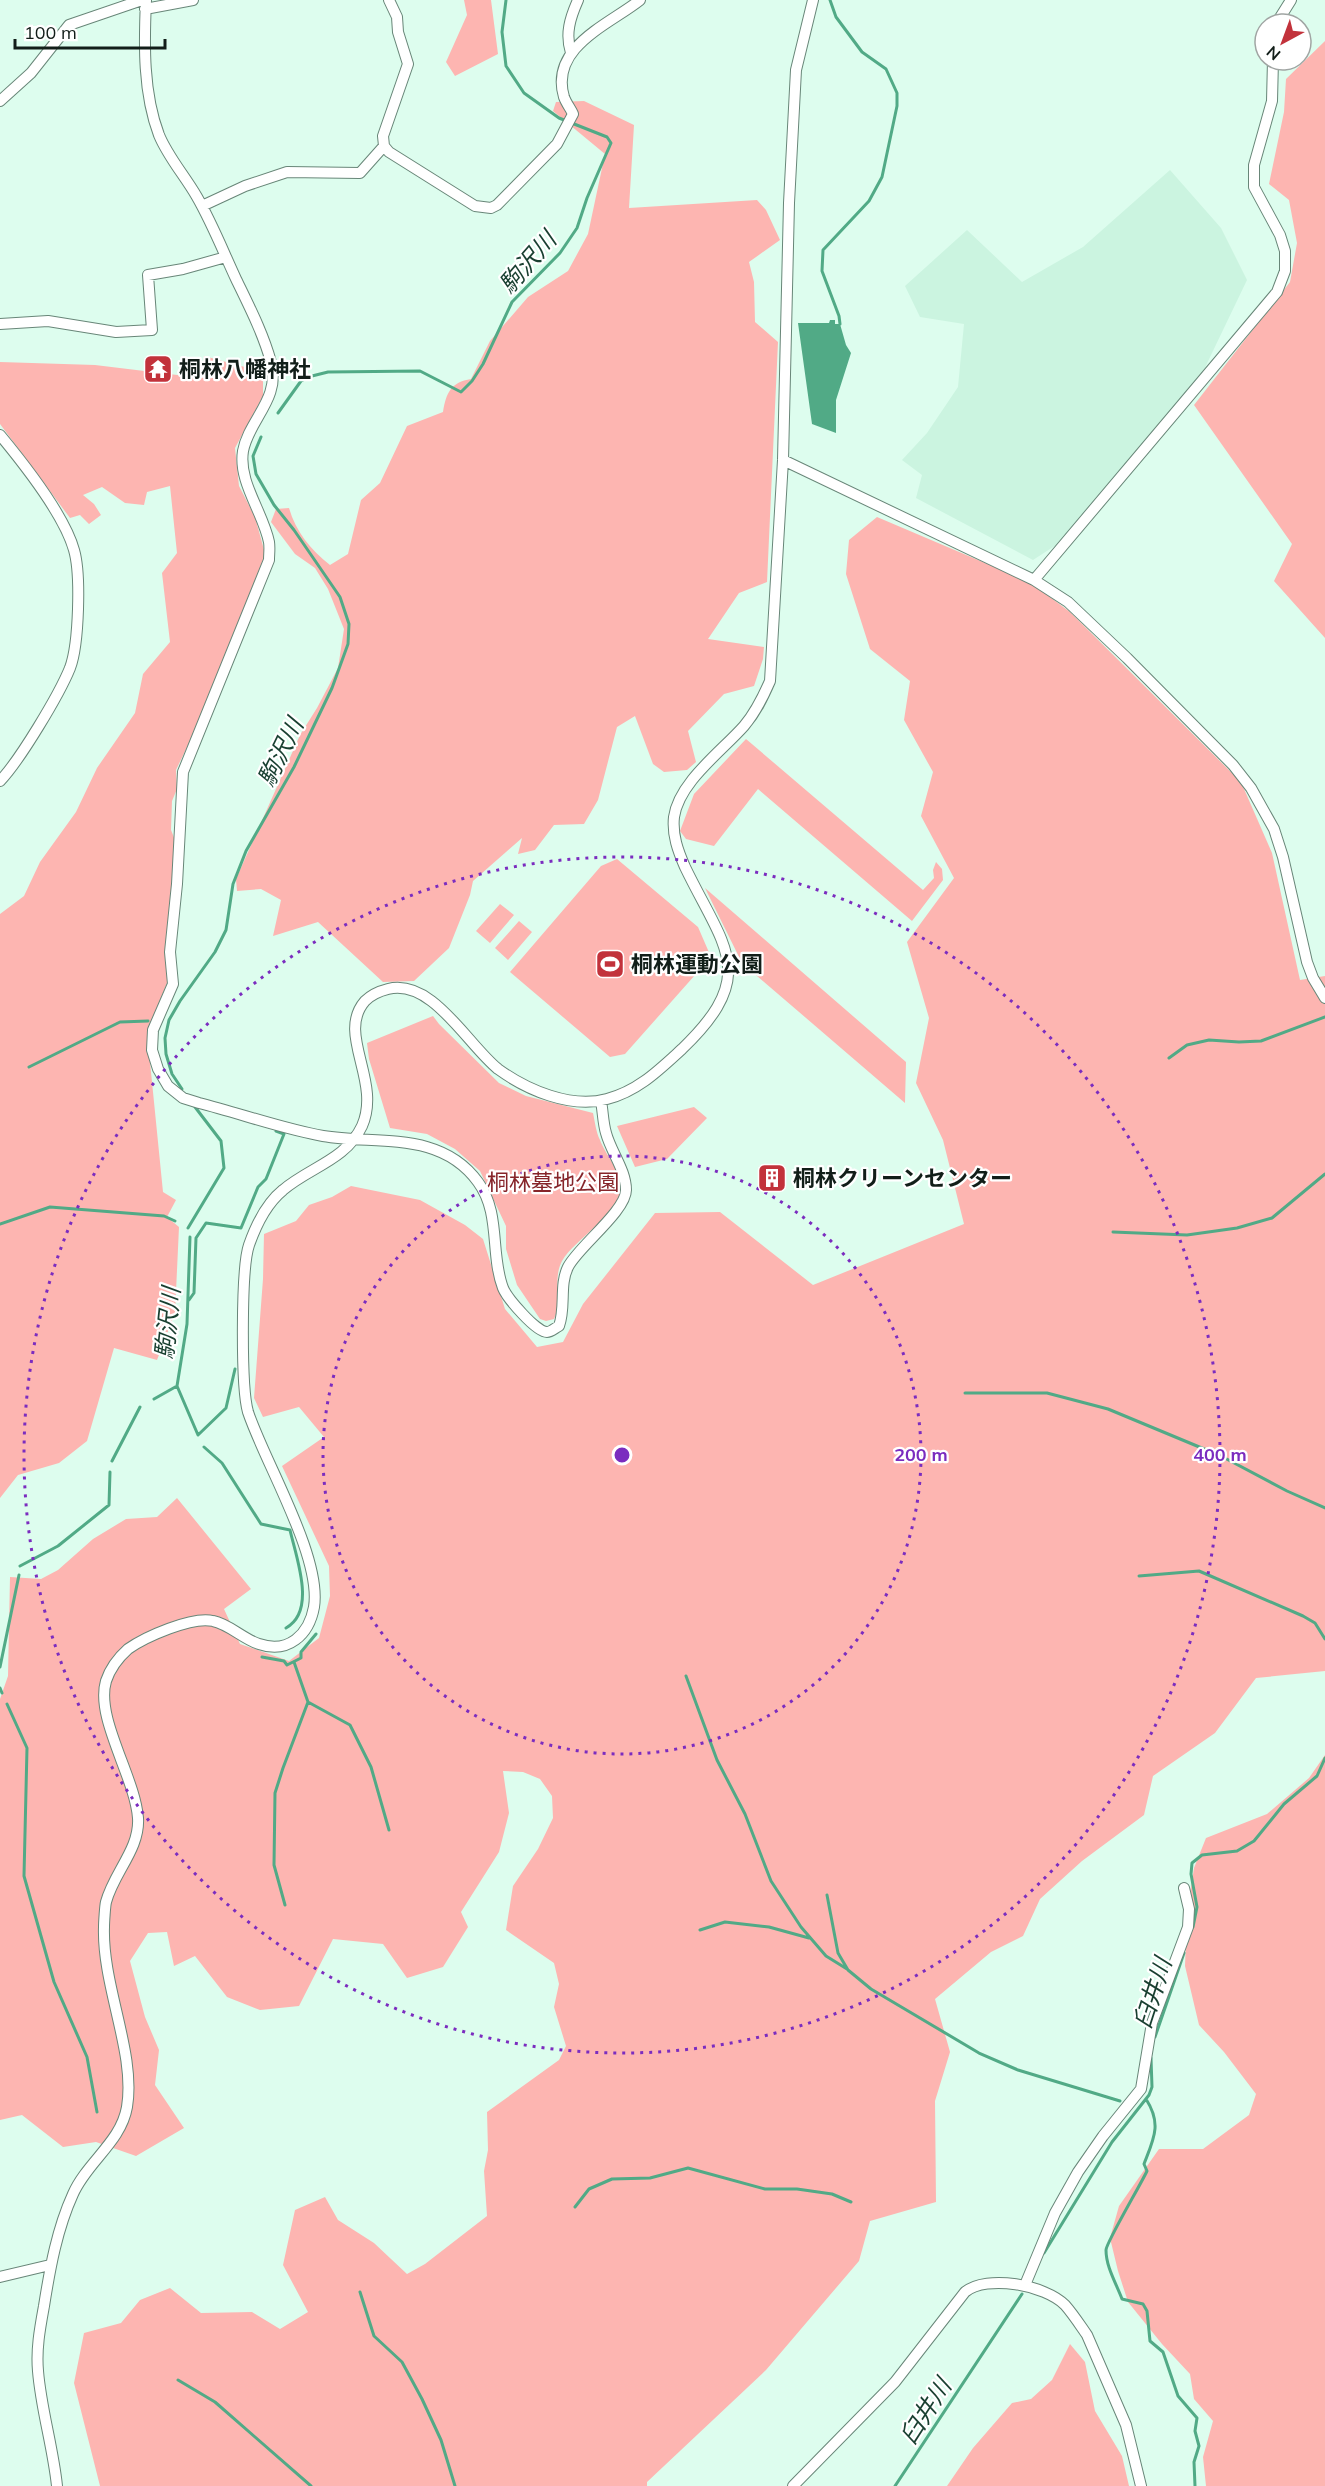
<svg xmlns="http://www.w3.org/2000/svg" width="1325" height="2486" viewBox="0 0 1325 2486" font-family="Mulish,'Noto Sans JP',sans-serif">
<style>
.built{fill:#cbf4e0}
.green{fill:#fdb5b1}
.water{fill:#51aa86}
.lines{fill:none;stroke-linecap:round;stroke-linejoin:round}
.stream{stroke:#51aa86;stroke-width:3}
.minor-casing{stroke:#688678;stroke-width:12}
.minor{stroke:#fff;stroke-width:10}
.ring{fill:none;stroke:#7b2cbf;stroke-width:3;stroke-dasharray:3 6}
.labels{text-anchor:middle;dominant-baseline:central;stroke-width:4.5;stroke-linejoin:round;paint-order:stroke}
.poi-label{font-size:22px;font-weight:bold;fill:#121e19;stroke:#fff;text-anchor:start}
.park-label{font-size:22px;fill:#86252a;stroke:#fff}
.water-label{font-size:24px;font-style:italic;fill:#183f30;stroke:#fff}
.centre{fill:#7b2cbf;stroke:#fff;stroke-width:3}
.ring-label{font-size:18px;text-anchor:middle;font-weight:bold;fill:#7b2cbf;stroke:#fff;stroke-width:4.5;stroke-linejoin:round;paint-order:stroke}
</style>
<rect width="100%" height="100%" fill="#ddfdee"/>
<path class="built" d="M1170 170 1221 228 1247 280 1200 378 1070 536 1033 560 916 498 922 475 902 460 927 433 958 387 964 324 920 317 905 286 967 230 1022 282 1083 247Z"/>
<path class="green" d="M464 0H491L498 54 455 76 446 62 467 15Z
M1325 41V638L1274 581 1292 544 1194 405 1290 282 1297 243 1289 200 1269 184 1284 112 1286 79Z
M584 101 634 125 629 208 757 200 766 210 780 240 749 262 754 282 755 322 778 342 767 582 739 593 708 639 764 647 763 659 754 686 724 694 688 731 696 762 687 770 664 772 653 764 635 716 617 727 598 800 584 824 554 825 535 850 518 854 522 838 473 881 470 895 449 948 414 981 383 982 318 922 273 936 281 900 261 889 237 891 236 879 300 735 317 708 338 668 344 629 328 589 315 568 295 554 271 522 276 509 289 508C296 532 310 549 330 565L348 554 361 500 380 483 407 426 443 412C446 393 451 382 471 379L490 341 528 297 568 271 588 234 605 154 553 111 556 102Z
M204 356 263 372V396L235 448 239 486 255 517 266 557 199 722 176 770 177 789 172 801 171 830 175 840 169 917 167 983 147 1032 163 1192 176 1200 167 1217 179 1227 175 1313 157 1360 114 1348 87 1441 59 1463 18 1475 0 1498V914L24 896 40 862 76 812 97 768 135 713 143 674 170 642 162 573 177 553 170 486 147 492 144 505 125 503 102 487 83 495 94 504 101 515 89 524 80 515 70 518 0 424V362L95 365 202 378Z
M877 517 1030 582 1070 612 1241 782 1272 853 1300 980 1325 976V1671L1256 1678 1215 1733 1153 1776 1144 1815 1082 1861 1040 1899 1023 1936 991 1952 935 1999 950 2052 935 2101 936 2202 870 2221 859 2261 766 2370 647 2482V2486H100L74 2383 84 2333 121 2323 140 2300 170 2288 201 2313 252 2312 280 2329 308 2312 283 2265 295 2210 325 2197 338 2220 374 2243 407 2274 425 2264 487 2216 484 2171 488 2150 487 2112 559 2060 566 2046 554 2007 559 1984 554 1963 506 1930 513 1886 538 1849 553 1818 552 1796 540 1779 523 1772 503 1771 509 1813 499 1852 461 1912 468 1927 443 1967 407 1978 383 1944 333 1939 299 2006 260 2010 227 1997 195 1956 174 1966 167 1932 148 1933 130 1961 145 2017 159 2050 155 2085 184 2128 136 2156 96 2142 63 2147 22 2115 0 2120V1699L8 1676 10 1577 41 1579 58 1570 93 1539 126 1519 157 1517 177 1498 251 1589 224 1609 240 1644 289 1661 319 1638 330 1596 329 1566 282 1466 324 1437 299 1407 263 1417 254 1398 263 1279 264 1234 296 1221 309 1205 332 1197 351 1186 420 1200 465 1225 483 1239 505 1309 537 1347 563 1342 583 1304 655 1213 720 1212 813 1285 964 1224 943 1140 916 1083 929 1018 907 942 954 878 921 816 933 772 904 720 910 681 870 649 846 574 849 540Z
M746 739 923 890 934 878 933 870 936 862 942 869 943 880 912 921 758 789 714 846 686 839 680 831 694 794Z
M617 859 698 927 711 957 625 1054 610 1057 510 972 601 866Z
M705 888 906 1062 905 1103 742 963Z
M500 904 514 915 490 943 476 931Z
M519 921 532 932 508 960 495 948Z
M433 1016 439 1024 499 1083 526 1096 593 1113C595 1122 596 1132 600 1140 605 1154 620 1170 621 1186 622 1212 574 1240 562 1261 552 1280 563 1301 554 1319L546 1321 540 1319 517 1285 506 1249V1226L480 1171 455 1149 427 1134 390 1128 369 1059 367 1043Z
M694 1107 707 1118 667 1159 635 1167 617 1126Z
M1325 1755V2486H1206L1203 2457 1213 2421 1194 2399 1190 2374 1162 2344 1128 2302 1118 2271 1110 2238 1119 2206 1159 2149H1203L1249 2115 1256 2094 1224 2052 1199 2025 1185 1966 1187 1913 1194 1868 1206 1838 1267 1814 1309 1778Z
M1070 2344 1085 2362 1095 2411 1122 2456 1129 2486H947L973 2448 1012 2403 1031 2399 1052 2380Z"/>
<path class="water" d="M830 320H835V324H840L846 345 851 353 836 400V433L812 424 798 323H829Z"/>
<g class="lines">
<path class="stream" d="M830 0 836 17 862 52 886 69 897 93V106L882 177 869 201 823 250 822 271 839 316 840 324
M278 413 301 381 312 376 328 372 420 371 461 392 472 381 483 364 512 302 560 253 577 228 587 198 611 143 607 137 559 118 524 93 506 66 502 32 506 0
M1169 1058 1187 1045 1209 1040 1239 1042 1261 1041 1325 1017
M29 1067 120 1022 148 1021
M182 1089 172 1074 166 1054 165 1038 169 1020 180 1001 215 952 226 930 233 884 246 851 294 767 332 688 348 644 349 624 340 597 294 530 274 505 256 474 253 456 261 437
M0 1224 50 1207 164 1216 175 1221
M188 1228 224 1168 221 1141 195 1107
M1113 1232 1187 1235 1237 1228 1272 1218 1325 1174
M189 1300 194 1293 196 1238 206 1223 241 1228 258 1187 266 1179 284 1134 276 1131
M177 1386 198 1435 226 1408 235 1369
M965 1393H1047L1108 1409 1221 1456 1287 1491 1325 1508
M154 1399 177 1386 187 1324 190 1237
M204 1447 222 1463 261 1524 290 1530C296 1557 317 1611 286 1628
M112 1461 140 1407
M20 1566 58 1546 109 1505 110 1472
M1139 1576 1199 1571 1303 1616 1315 1623 1325 1639
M262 1657 284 1661 287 1665 301 1658V1652L316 1634
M0 1667 19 1575
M686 1676 717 1760 745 1814 771 1881 801 1927 826 1956 847 1969
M0 1688 2 1693
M308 1702 350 1725 371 1767 389 1830
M7 1704 27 1748 24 1876 54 1982 87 2057 97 2112
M827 1895 838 1953 848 1970 871 1989 979 2053 1018 2070 1120 2101
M285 1905 274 1865 275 1793 283 1768 308 1702 294 1662
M1193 1927 1197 1907 1191 1874 1192 1863 1202 1855 1237 1851 1254 1841 1284 1804 1317 1776 1325 1758
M700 1930 725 1922 769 1927 809 1938
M1155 2037 1184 1953
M1146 2099C1162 2124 1154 2138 1144 2164L1147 2171C1141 2184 1106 2243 1106 2250 1106 2267 1116 2283 1122 2299L1143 2304 1147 2311 1150 2341 1163 2352 1178 2396 1197 2418 1195 2431 1199 2446 1194 2462 1195 2486
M575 2207 589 2189 612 2179 650 2178 688 2168 765 2189H797L832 2194 851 2202
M1044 2253 1112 2142 1149 2095 1152 2087 1151 2058
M360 2292 374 2336 402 2362 422 2399 441 2440 455 2486
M178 2380 215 2402 311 2486
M895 2486 1022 2294"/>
<g class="minor-casing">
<path id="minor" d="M146 0C144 44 143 93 159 135 168 157 185 176 197 197 212 223 223 251 236 279 249 306 263 333 271 362 281 399 249 419 243 451 238 482 263 512 269 542 270 548 269 554 269 560L183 772 177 884 170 952 173 984 153 1030 152 1050 158 1069 168 1086 183 1098 199 1103C239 1113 283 1129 323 1136 377 1145 440 1130 478 1182 501 1213 490 1254 503 1288 507 1298 536 1332 547 1332 551 1332 555 1328 559 1326 566 1307 559 1285 568 1267 578 1247 626 1211 626 1190 626 1170 611 1152 606 1133 603 1123 603 1112 601 1101
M389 0 397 17 398 32 408 64 383 136 384 146 389 152 475 206 491 208 497 205 557 144 573 114C571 109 566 103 564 97 549 47 610 24 640 0
M145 9 193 0
M1276 24 1291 0
M571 53C565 34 570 18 578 0
M0 101 31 73 69 25 142 0
M202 206 245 186 287 172 360 173 384 146
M0 324 48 321 116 332 152 330 148 275 183 269 226 257
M0 435C24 464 64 514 74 550 81 574 79 644 70 668 59 695 20 760 0 781
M783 460 1034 580 1068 602 1127 658 1233 765 1251 788 1274 829 1283 857 1307 962 1313 978 1325 998
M1034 580 1277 292 1285 271V251L1280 235 1254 187V165L1272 101 1273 60
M0 2277 50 2265
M1025 2285 1055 2213 1078 2172 1103 2136 1141 2089 1152 2023 1188 1927 1189 1909 1184 1888
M57 2486C53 2447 41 2409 38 2371 36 2349 40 2328 44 2306 50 2268 57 2229 73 2194 87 2162 121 2142 127 2107 136 2053 102 1986 104 1927 104 1923 105 1906 106 1902 114 1872 140 1849 138 1818 135 1777 95 1718 106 1681 110 1669 119 1657 128 1649 145 1637 192 1616 213 1621 229 1624 243 1639 259 1644 288 1654 309 1635 314 1607 322 1557 265 1463 248 1412 241 1388 241 1268 249 1245 256 1225 267 1203 283 1190 310 1167 346 1160 362 1126 382 1081 336 1034 365 1001 371 995 380 991 388 989 432 978 467 1044 498 1069 527 1090 571 1109 607 1099 638 1091 659 1070 682 1049 760 974 724 948 685 867 678 851 672 835 674 817 679 782 722 751 744 726 756 712 763 697 770 681L783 460 789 203 796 70 813 0
M793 2486 895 2382 965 2292C987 2274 1045 2285 1065 2305 1073 2314 1080 2325 1087 2335L1126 2425 1141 2486"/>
</g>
<use href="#minor" class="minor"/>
</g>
<g class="ring">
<circle cx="622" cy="1455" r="299"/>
<circle cx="622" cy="1455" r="598"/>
</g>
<defs>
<g id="temple-square" transform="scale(1.5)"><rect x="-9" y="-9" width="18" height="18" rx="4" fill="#c2323b" stroke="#fff"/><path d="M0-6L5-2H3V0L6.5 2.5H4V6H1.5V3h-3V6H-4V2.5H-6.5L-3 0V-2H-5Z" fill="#fff"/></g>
<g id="stadium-square" transform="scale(1.5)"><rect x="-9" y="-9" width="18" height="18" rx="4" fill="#c2323b" stroke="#fff"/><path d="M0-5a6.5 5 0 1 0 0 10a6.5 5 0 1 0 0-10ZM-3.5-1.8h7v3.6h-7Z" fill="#fff"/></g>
<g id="building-square" transform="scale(1.5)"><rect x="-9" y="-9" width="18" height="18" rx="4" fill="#c2323b" stroke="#fff"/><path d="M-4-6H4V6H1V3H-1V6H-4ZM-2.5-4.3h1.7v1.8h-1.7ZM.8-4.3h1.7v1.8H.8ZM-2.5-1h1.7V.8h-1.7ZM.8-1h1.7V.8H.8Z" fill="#fff"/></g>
</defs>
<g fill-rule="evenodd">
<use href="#temple-square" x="158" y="369"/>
<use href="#stadium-square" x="610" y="964"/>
<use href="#building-square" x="772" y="1178"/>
</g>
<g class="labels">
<g class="poi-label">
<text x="179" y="369">桐林八幡神社</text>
<text x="631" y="964">桐林運動公園</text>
<text x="793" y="1178">桐林クリーンセンター</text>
</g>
<g class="park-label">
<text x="553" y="1182">桐林墓地公園</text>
</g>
<g class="water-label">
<text transform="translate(527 262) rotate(-49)">駒沢川</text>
<text transform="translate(280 752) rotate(-64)">駒沢川</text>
<text transform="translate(167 1323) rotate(-84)">駒沢川</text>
<text transform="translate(1152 1993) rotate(-72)">臼井川</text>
<text transform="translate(925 2411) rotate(-57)">臼井川</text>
</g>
</g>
<circle cx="622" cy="1455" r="9" class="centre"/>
<g class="ring-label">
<text x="921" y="1461">200 m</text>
<text x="1220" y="1461">400 m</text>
</g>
<g transform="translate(1283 42) rotate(221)"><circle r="28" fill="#ffffff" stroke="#a0a5a3" stroke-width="1.5"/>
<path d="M0-4.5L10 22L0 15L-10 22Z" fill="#c2323b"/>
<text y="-9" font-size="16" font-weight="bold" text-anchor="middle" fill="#121e19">N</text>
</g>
<path d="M15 39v9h150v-9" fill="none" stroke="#121e19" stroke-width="3"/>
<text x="24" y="39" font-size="18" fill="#121e19" stroke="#ffffff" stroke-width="4.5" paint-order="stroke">100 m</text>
</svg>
